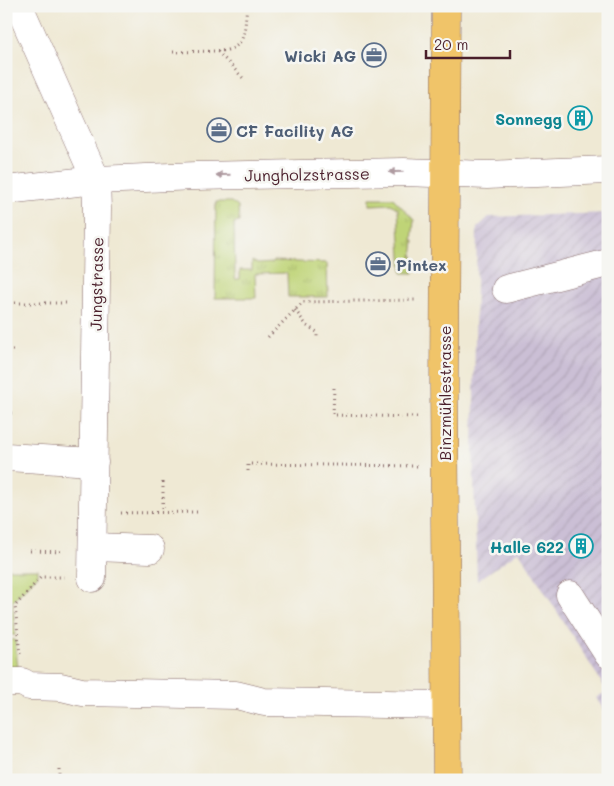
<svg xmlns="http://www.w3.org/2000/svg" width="614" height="786" viewBox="0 0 614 786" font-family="Mali,sans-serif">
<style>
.industrial{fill:url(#industrial-furrows)}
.grass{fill:url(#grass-tufts);stroke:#847a51}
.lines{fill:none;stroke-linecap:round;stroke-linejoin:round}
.minor-casing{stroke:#846666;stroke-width:29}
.major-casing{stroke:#846666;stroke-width:29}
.path{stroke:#846666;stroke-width:3;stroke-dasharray:1 4;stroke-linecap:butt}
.minor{stroke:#fff;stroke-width:28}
.major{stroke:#f0c469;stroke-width:28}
.oneway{fill:#ae9aa0}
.labels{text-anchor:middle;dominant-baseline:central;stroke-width:5;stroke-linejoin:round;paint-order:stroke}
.service-label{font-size:16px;font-weight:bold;fill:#4e5e75;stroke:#f6f6f2;text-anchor:start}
.culture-label{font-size:16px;font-weight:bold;fill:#0d838f;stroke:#f6f6f2;text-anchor:end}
.street-label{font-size:16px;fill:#4a1f2b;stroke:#f6f6f2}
</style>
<defs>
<pattern id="industrial-furrows" width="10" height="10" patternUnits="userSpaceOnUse" patternTransform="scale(1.25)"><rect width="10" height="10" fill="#cbbfd5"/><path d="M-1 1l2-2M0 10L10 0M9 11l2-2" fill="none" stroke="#b0a4b7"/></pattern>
<pattern id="grass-tufts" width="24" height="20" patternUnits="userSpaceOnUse" patternTransform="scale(1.25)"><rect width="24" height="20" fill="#bfd477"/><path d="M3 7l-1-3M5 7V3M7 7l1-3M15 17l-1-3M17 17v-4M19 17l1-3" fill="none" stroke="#a6b667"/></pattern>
</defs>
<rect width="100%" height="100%" fill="#f6f6f2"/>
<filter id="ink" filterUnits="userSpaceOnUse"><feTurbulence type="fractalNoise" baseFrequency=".02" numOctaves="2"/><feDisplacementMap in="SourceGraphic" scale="10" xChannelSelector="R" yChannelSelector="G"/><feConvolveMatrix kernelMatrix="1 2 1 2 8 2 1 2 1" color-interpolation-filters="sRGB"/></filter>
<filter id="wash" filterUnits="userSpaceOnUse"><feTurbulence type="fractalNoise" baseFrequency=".0096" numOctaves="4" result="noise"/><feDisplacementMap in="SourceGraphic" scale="20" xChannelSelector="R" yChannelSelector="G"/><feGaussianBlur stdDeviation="1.12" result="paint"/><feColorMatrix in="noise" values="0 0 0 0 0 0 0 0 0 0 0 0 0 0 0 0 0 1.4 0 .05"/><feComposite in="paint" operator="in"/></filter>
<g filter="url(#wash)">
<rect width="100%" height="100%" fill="#efe9d4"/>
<path class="industrial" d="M608 213V716L596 698 607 691 519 551 477 581 473 448 477 228 489 217Z"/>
<path class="grass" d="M370 198H393L414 220 412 241H414L412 257H414V273H402L398 209 391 204 370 205Z
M216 202H231L238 207 239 222 234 223 235 279H240V270H252V261L258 264 273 263V261L327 263 328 297H288L287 273 255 274 256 298H215Z
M6 569H38V575L12 602 15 635H6Z
M6 639 15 640 18 668H6Z"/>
</g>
<g filter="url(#ink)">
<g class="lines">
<g class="minor-casing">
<path id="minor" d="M19 6 96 180 97 209 92 578
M6 190 96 180 196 176 404 172 487 175 608 170
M506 289 608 263
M6 457 94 462
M93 547 150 549
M570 595 608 654
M6 682H22L29 686 61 687 82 692 236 695 264 702 446 705"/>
</g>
<g class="major-casing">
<path id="major" d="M446 6 444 387 447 780"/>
</g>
<path class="path" d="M217 51C248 51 244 29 247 6
M173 52 217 51 243 78
M295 310 307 326 317 332V338
M268 337 303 302 418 300
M7 350H16
M334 388 333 415 417 417
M6 396 8 303H68
M6 413H14
M248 471V464L417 466
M163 482V512
M121 513 198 512
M30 551 65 552
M20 654 15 606 41 577H64
M59 780V765"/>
<use href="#minor" class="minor"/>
<use href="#major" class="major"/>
</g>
<defs><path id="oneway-solid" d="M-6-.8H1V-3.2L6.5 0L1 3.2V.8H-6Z" transform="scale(1.25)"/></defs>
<g class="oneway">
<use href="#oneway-solid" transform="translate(396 172) rotate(179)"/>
<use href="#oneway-solid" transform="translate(223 175) rotate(179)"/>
</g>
</g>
<defs>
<g id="office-ring" transform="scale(1.25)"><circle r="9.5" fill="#f6f6f2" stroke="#5c6f8a" stroke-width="1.5"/><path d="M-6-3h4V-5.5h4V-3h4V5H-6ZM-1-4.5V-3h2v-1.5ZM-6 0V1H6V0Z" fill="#5c6f8a"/></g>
<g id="building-ring" transform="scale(1.25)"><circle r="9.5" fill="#f6f6f2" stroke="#0f9aa8" stroke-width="1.5"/><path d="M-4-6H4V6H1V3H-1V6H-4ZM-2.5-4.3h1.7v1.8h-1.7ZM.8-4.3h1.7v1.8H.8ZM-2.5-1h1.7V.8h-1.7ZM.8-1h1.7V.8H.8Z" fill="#0f9aa8"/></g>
</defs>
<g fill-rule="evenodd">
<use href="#office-ring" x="374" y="55"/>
<use href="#building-ring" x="580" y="118"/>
<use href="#office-ring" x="219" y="130"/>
<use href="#office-ring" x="378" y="264"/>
<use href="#building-ring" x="581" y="546"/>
</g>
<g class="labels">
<g class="service-label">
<text x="356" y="55" text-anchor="end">Wicki AG</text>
<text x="236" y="130">CF Facility AG</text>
<text x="396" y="264">Pintex</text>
</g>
<g class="culture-label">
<text x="562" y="118">Sonnegg</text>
<text x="564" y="546">Halle 622</text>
</g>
<g class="street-label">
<text transform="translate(307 174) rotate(-1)">Jungholzstrasse</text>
<text transform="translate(96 284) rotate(-89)">Jungstrasse</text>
<text transform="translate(444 393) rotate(-90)">Binzmühlestrasse</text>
</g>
</g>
<rect width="614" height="786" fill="none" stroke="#f6f6f2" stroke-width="25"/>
<path d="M426 50v8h84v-8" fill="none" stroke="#4a1f2b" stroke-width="2.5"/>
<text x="434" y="50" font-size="15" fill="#4a1f2b" stroke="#f6f6f2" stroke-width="4" paint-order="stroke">20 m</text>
</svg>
